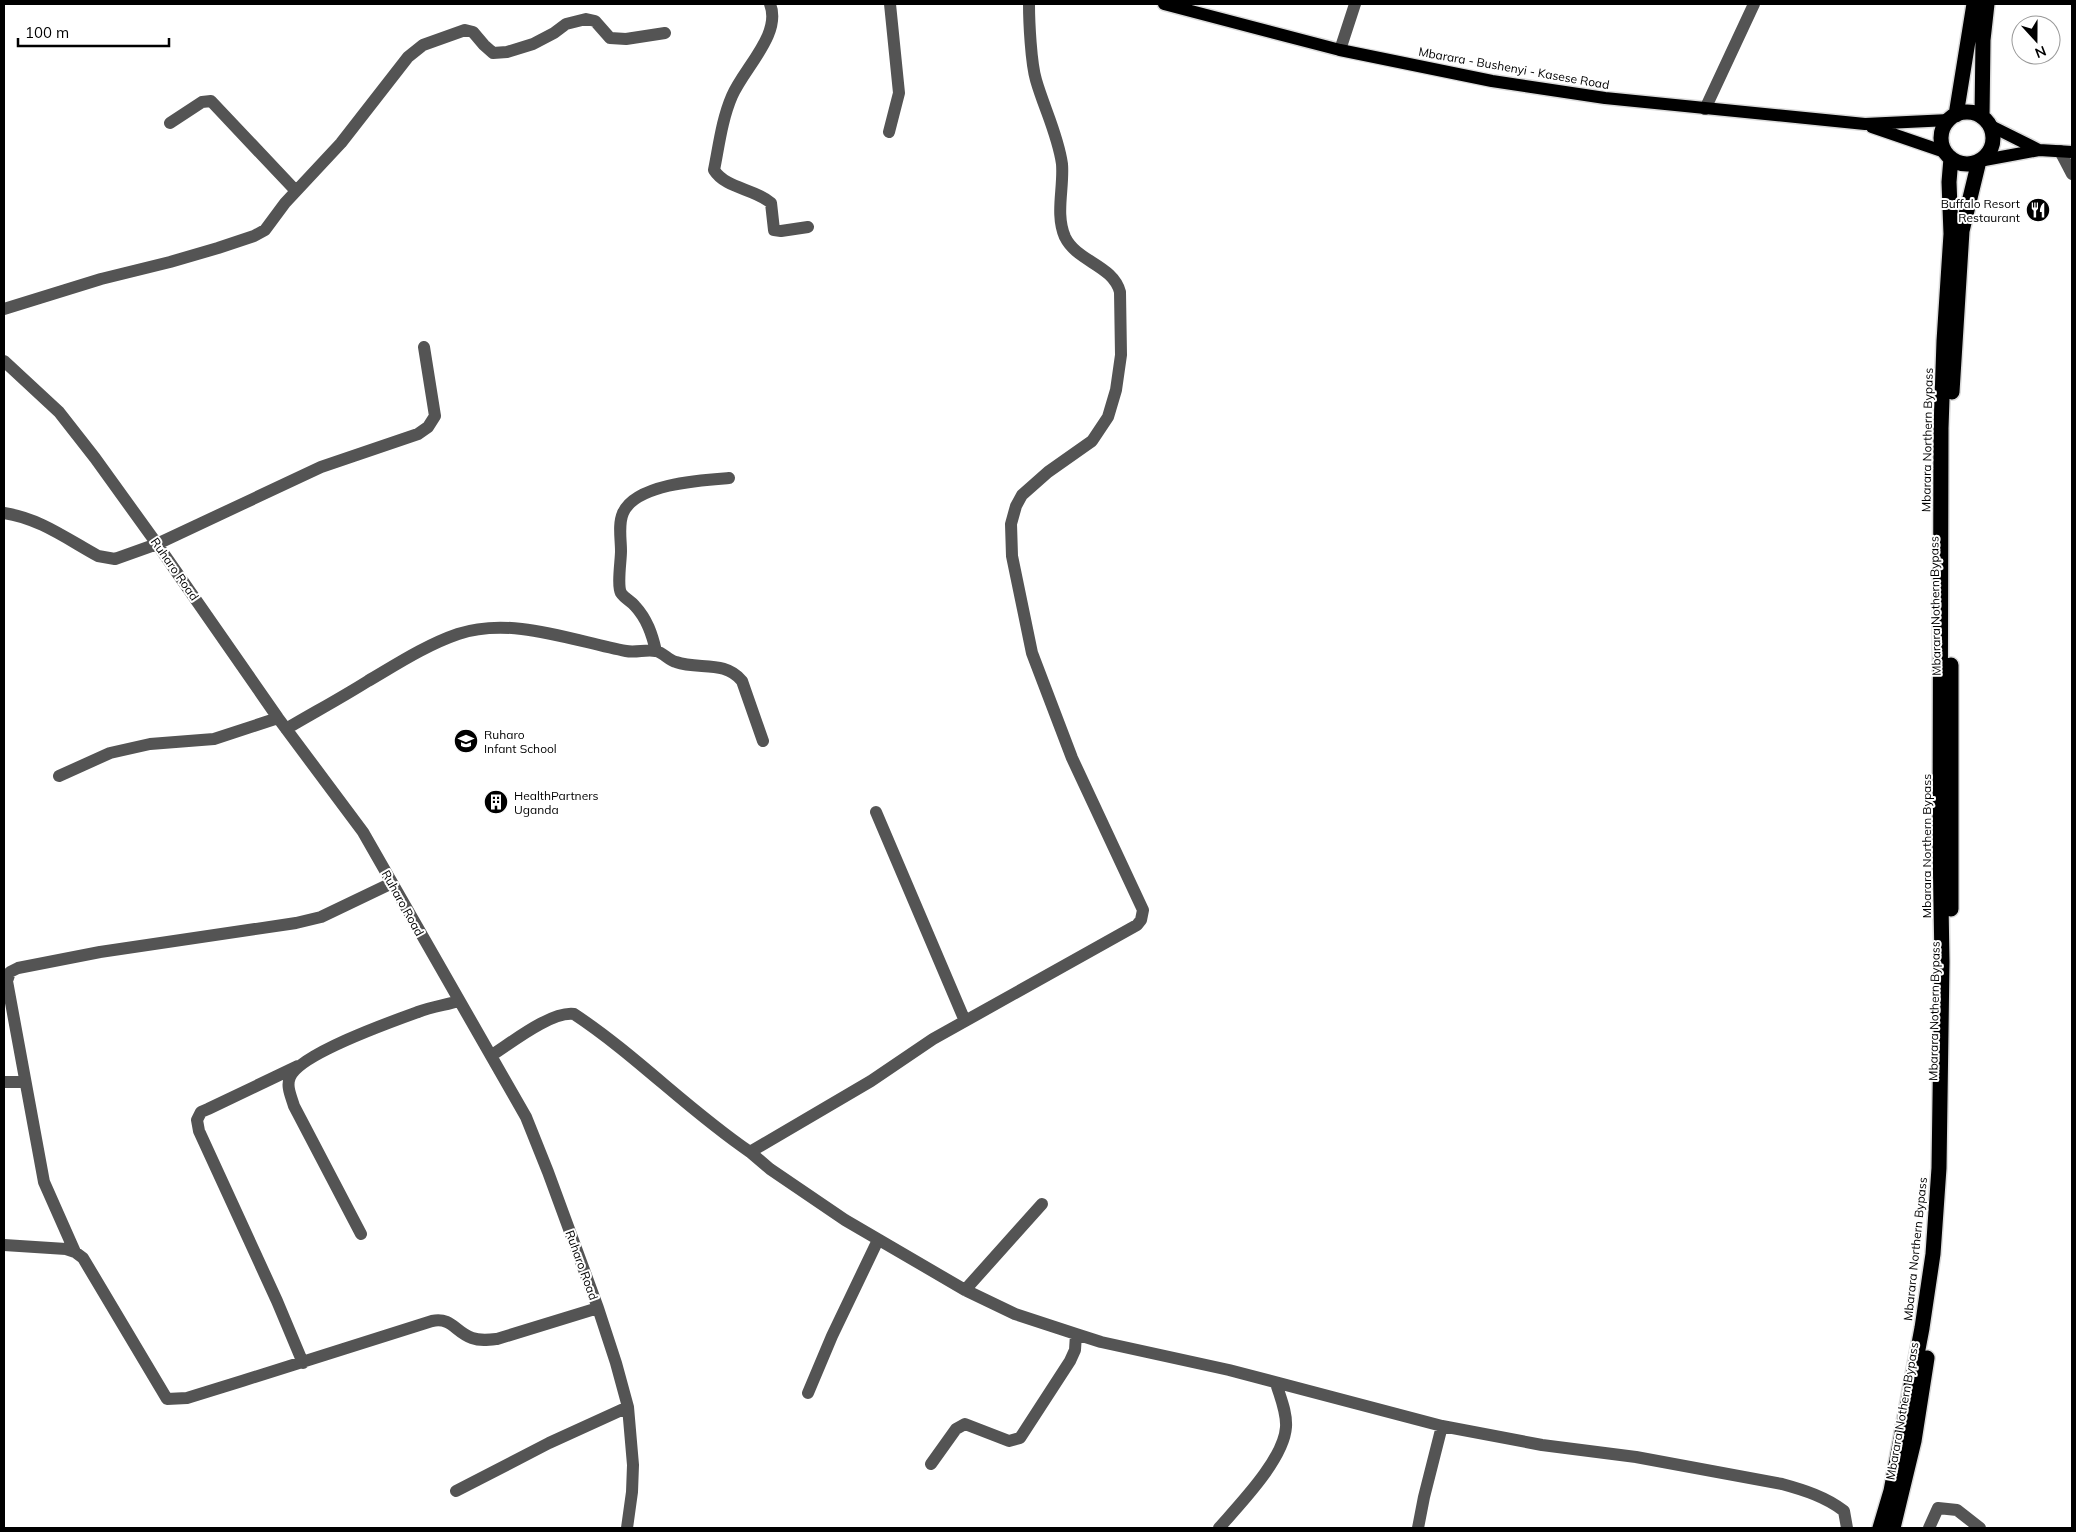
<svg xmlns="http://www.w3.org/2000/svg" width="2076" height="1532" viewBox="0 0 2076 1532" font-family="Mulish,sans-serif">
<style>
.lines{fill:none;stroke-linecap:round;stroke-linejoin:round}
.major-casing{stroke:#dbdbdb;stroke-width:15}
.highway-casing{stroke:#dbdbdb;stroke-width:18}
.minor{stroke:#545454;stroke-width:12}
.major{stroke:#000;stroke-width:12}
.highway{stroke:#000;stroke-width:15}
.labels{text-anchor:middle;dominant-baseline:central;stroke-width:4;stroke-linejoin:round;paint-order:stroke}
.street-label{font-size:12px;fill:#000;stroke:#fff}
.poi-label{font-size:12px;fill:#000;stroke:#fff;text-anchor:start}
</style>
<rect width="100%" height="100%" fill="#fff"/>
<g class="lines">
<g class="major-casing">
<path id="major" d="M1164 4 1340 50 1492 81 1605 98 1865 124 1949 120
M1991 126 2039 150
M1872 127 1945 152
M1979 161 2039 150 2072 152"/>
</g>
<g class="highway-casing">
<path id="highway" d="M1941 138a26 26 0 1 1 52 0a26 26 0 1 1-52 0Z
M1956 115 1974 4
M1982 117 1983 40 1987 4
M1952 392 1962 231 1979 161
M1951 665V909
M1880 1528 1891 1491 1922 1328 1933 1254 1939 1168 1942 962 1940 843 1941 428 1944 341 1951 234 1949 182 1951 158
M1893 1528 1914 1441 1927 1358"/>
</g>
<path class="minor" d="M770 4C782 34 744 68 732 96 722 119 719 145 714 170 726 189 754 188 771 203L774 230 781 231 808 227
M1340 50 1355 4
M1705 109 1754 4
M170 123 202 102 211 101 296 191
M889 132 899 93 890 4
M2060 151 2072 174
M4 309 101 279 170 262 218 248 254 236 265 230 285 203 341 143 408 57 423 45 465 30 473 32 484 45 493 53 507 52 533 44 554 33 566 24 586 19 595 21 610 38 626 39 665 33
M4 361 59 412 95 458 157 544 278 718 363 832 526 1117 548 1172 598 1308 616 1363 628 1407 633 1465 632 1492 627 1528
M4 513C39 518 67 539 98 556L115 559 157 544 321 467 418 434 428 427 435 416 424 347
M656 651C652 634 647 619 635 606 631 601 625 599 621 593 617 585 621 561 621 551 621 539 618 524 623 513 635 484 701 480 729 478
M286 729C313 713 341 698 368 681 397 664 426 645 458 634 512 616 573 641 626 651 636 653 646 649 656 651 664 653 668 660 676 662 699 670 725 660 742 681L763 741
M59 776 110 753 150 744 214 739 278 718
M876 812 965 1021
M492 1055C511 1043 551 1011 574 1014 636 1055 688 1110 750 1152L871 1081 933 1039 1137 925 1141 920 1143 910 1072 758 1032 653 1012 556 1011 524 1016 506 1022 495 1048 472 1092 441 1108 417 1116 390 1121 355 1120 292C1113 265 1077 262 1065 237 1055 214 1064 188 1062 164 1058 135 1044 108 1036 80 1031 63 1029 22 1029 4
M298 1066 208 1109 201 1112 197 1120 199 1131 277 1301 303 1363
M4 1082H25
M750 1152 770 1169 845 1220 965 1290 1015 1314 1076 1334 1101 1342 1229 1370 1442 1426 1542 1445 1636 1457 1782 1484C1804 1490 1826 1497 1844 1511L1847 1528
M361 1234 294 1106C291 1096 286 1086 290 1077 300 1054 393 1021 418 1012 431 1007 445 1005 459 1001
M4 1245 66 1249 75 1252 83 1258 167 1399 187 1398 242 1381 432 1321C452 1317 455 1332 472 1338 480 1341 488 1340 497 1339L598 1308
M75 1252 44 1182 7 981 10 972 18 968 100 952 296 923 321 917 392 883
M965 1290 1042 1204
M808 1393 832 1336 878 1240
M931 1464 956 1429 965 1424 1009 1441 1020 1438 1070 1361 1075 1350 1076 1334
M456 1491 549 1443 628 1407
M1219 1528C1240 1504 1284 1459 1286 1427 1287 1412 1280 1397 1276 1383
M1418 1528 1424 1497 1442 1426
M1929 1528 1938 1508 1957 1510 1980 1528"/>
<use href="#major" class="major"/>
<use href="#highway" class="highway"/>
</g>
<defs>
<g id="restaurant-disc" transform="scale(1.25)"><circle r="9.5" fill="#000" stroke="#fff"/><path d="M-5-6h1v4h1v-4h1v4h1v-4h1v5L-1.5 .5V6h-2V.5L-5-1ZM5-6V6H3V1.5H1.5Q1.5-4 5-6Z" fill="#fff"/></g>
<g id="school-disc" transform="scale(1.25)"><circle r="9.5" fill="#000" stroke="#fff"/><path d="M0-5L7-2L0 1L-7-2ZM-4 1L0 2.5L4 1V4Q0 6-4 4Z" fill="#fff"/></g>
<g id="building-disc" transform="scale(1.25)"><circle r="9.5" fill="#000" stroke="#fff"/><path d="M-4-6H4V6H1V3H-1V6H-4ZM-2.5-4.3h1.7v1.8h-1.7ZM.8-4.3h1.7v1.8H.8ZM-2.5-1h1.7V.8h-1.7ZM.8-1h1.7V.8H.8Z" fill="#fff"/></g>
</defs>
<g fill-rule="evenodd">
<use href="#restaurant-disc" x="2038" y="210"/>
<use href="#school-disc" x="466" y="741"/>
<use href="#building-disc" x="496" y="802"/>
</g>
<g class="labels">
<g class="street-label">
<text transform="translate(1514 68) rotate(10)">Mbarara - Bushenyi - Kasese Road</text>
<text transform="translate(1927 440) rotate(-89)">Mbarara Northern Bypass</text>
<text transform="translate(175 569) rotate(55)">Ruharo Road</text>
<text transform="translate(1935 606) rotate(-91)">Mbarara Nothern Bypass</text>
<text transform="translate(1926 846) rotate(-90)">Mbarara Northern Bypass</text>
<text transform="translate(403 903) rotate(61)">Ruharo Road</text>
<text transform="translate(1934 1011) rotate(-89)">Mbarara Nothern Bypass</text>
<text transform="translate(1915 1249) rotate(-84)">Mbarara Northern Bypass</text>
<text transform="translate(582 1265) rotate(70)">Ruharo Road</text>
<text transform="translate(1902 1411) rotate(-80)">Mbarara Nothern Bypass</text>
</g>
<g class="poi-label">
<text x="2020" y="203" text-anchor="end">Buffalo Resort<tspan x="2020" dy="14">Restaurant</tspan></text>
<text x="484" y="734">Ruharo<tspan x="484" dy="14">Infant School</tspan></text>
<text x="514" y="795">HealthPartners<tspan x="514" dy="14">Uganda</tspan></text>
</g>
</g>
<rect width="2076" height="1532" fill="none" stroke="#000000" stroke-width="10"/>
<g transform="translate(2036 40) rotate(159)"><circle r="24" fill="#ffffff" stroke="#999999"/>
<path d="M0-4L9 19L0 12L-9 19Z" fill="#000000"/>
<text y="-8" font-size="14" font-weight="bold" text-anchor="middle" fill="#000000">N</text>
</g>
<path d="M18 38v8h151v-8" fill="none" stroke="#000000" stroke-width="2.5"/>
<text x="25" y="38" font-size="15" fill="#000000" stroke="#ffffff" stroke-width="4" paint-order="stroke">100 m</text>
</svg>
